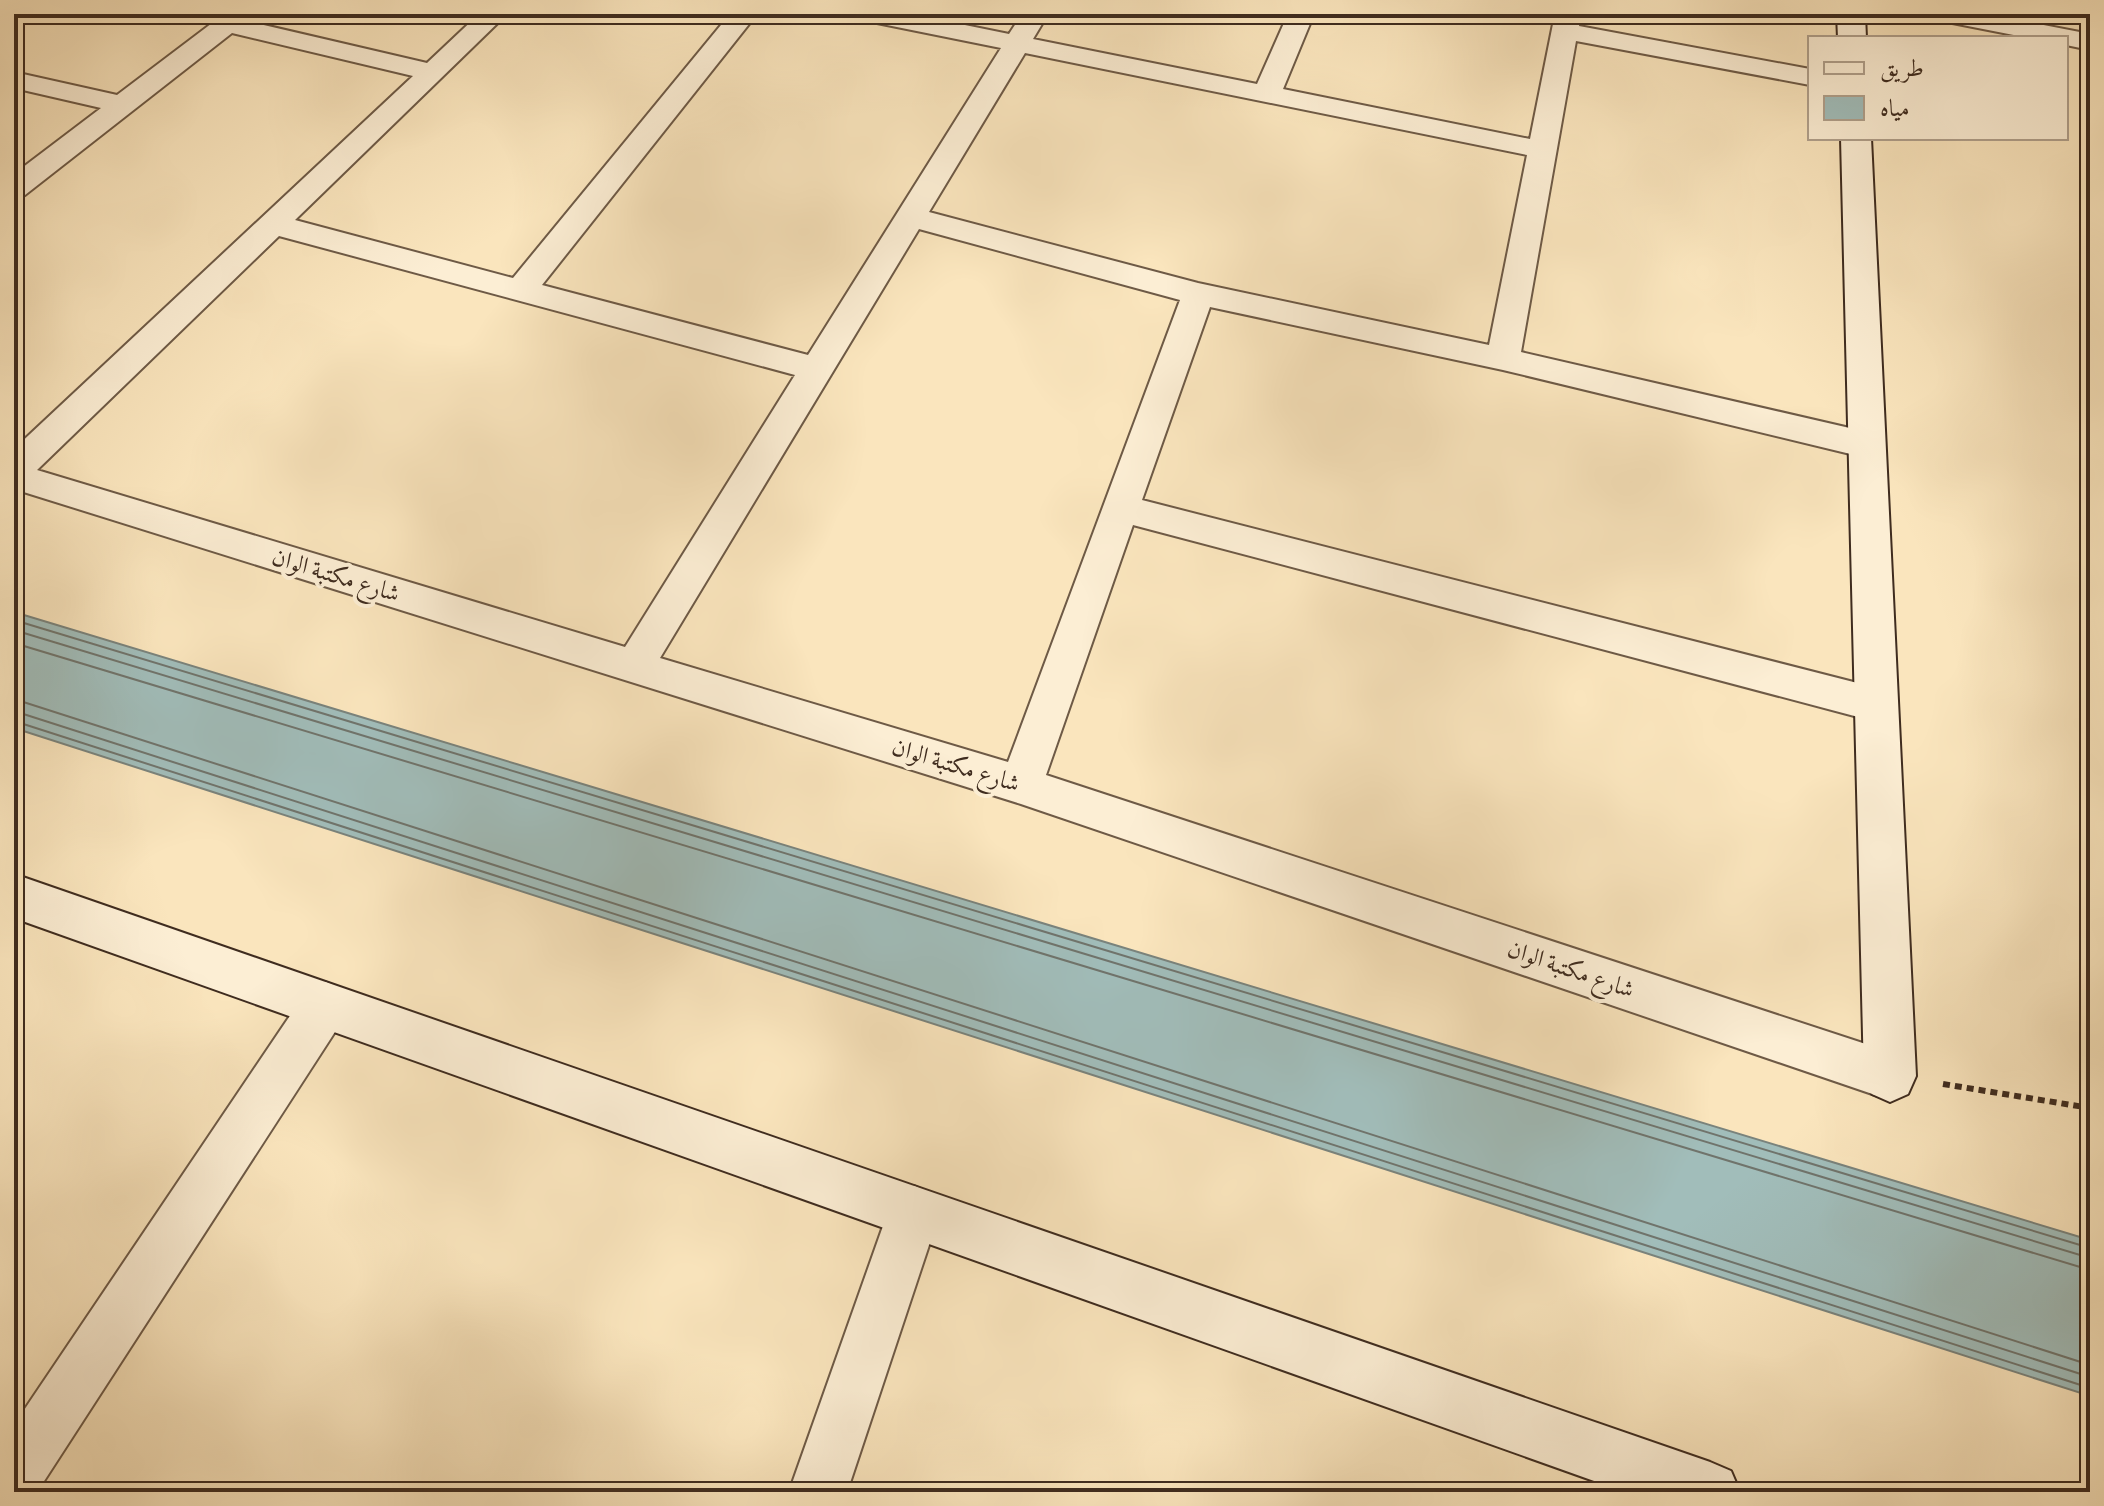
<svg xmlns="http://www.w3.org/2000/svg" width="2104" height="1506" viewBox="0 0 2104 1506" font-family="Alegreya,Amiri,serif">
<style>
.water{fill:#a1bdba;stroke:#7a837c;stroke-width:2}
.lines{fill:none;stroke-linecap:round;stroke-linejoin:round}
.shore{stroke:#70746c;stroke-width:2}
.street-casing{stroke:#6e5a46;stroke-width:4}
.secondary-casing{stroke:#3f2c1f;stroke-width:4}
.path{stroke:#3f2c1f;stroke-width:6;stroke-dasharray:7 5;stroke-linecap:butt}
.street{fill:#fceed4;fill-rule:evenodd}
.secondary{fill:#fceed4;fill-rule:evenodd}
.labels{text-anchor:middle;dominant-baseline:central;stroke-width:8;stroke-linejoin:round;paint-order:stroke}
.street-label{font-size:24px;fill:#3f2c1f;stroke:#fceed4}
</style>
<rect width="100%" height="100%" fill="#fae5bd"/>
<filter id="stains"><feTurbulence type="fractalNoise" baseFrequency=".0025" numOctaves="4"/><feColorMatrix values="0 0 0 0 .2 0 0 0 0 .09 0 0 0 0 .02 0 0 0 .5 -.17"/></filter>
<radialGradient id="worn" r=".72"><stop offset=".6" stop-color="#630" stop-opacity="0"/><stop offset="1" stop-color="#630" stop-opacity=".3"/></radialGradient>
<path class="water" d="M14 612 2090 1240V1396L14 728Z"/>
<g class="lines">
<path class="shore" d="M14 620 2090 1248
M14 630 2090 1258
M14 643 2090 1270
M14 699 2090 1365
M14 711 2090 1377
M14 721 2090 1388"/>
<g class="street-casing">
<path id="street" d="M224 14H253L247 21 427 63 479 14H507L295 220 513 278 730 14H757L542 285 808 355 1001 48 872 22 863 20 859 14H911L1009 34 1022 14H1048L1033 39 1257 84 1288 14H1314L1283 89 1530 139 1555 14H1581L1579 26 1810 69V85L1576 41 1521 352 1867 432 1880 436 1885 445 1880 454 1867 458 1503 370 1210 307 1142 500 1877 688 1891 693 1897 705 1891 717 1877 722 1133 525 1046 775 1890 1052 1907 1059 1914 1076 1907 1093 1890 1100 1021 804 14 489V449L413 76 232 33 25 195 14 198V174L101 108 14 88V72L117 95ZM1025 53 1527 155 1489 345 1198 283 929 212ZM919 229 1180 300 1008 762 660 658ZM279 236 795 375 625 647 37 470Z
M1933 14H1987L2090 34V50L2066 45V38H2029L1937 20Z
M325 982 342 989 349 1005 342 1021 37 1492H14V1425L308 989Z
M914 1186 932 1194 940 1212 847 1492H789L888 1212 896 1194Z"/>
</g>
<g class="secondary-casing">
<path id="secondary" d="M1837 14H1865L1866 38H1838Z
M1841 138H1871L1916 1076 1908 1094 1890 1102 1872 1094 1864 1076Z
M14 874 1710 1462 1731 1471 1740 1492H1625L14 918Z"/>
</g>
<path class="path" d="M1943 1084 2090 1108"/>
<use href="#street" class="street"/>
<use href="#secondary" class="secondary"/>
</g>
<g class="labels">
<g class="street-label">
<text transform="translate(336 575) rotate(17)">شارع مكتبة الوان</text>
<text transform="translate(956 765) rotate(17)">شارع مكتبة الوان</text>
<text transform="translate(1571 969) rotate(19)">شارع مكتبة الوان</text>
</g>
</g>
<rect width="2104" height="1506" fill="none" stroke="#fae5bd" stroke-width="48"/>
<rect x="16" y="16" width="2072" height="1474" fill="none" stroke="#3f2c1f" stroke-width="4"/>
<rect x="24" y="24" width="2056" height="1458" fill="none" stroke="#3f2c1f" stroke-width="2"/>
<rect x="1808" y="36" width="260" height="104" fill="#fceed4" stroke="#b0a08c" stroke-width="2"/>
<rect x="1824" y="62" width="40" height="12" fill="#fceed4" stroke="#b0a08c" stroke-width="2"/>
<text x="1880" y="76" font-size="24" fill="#3f2c1f">طريق</text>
<rect x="1824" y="96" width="40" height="24" fill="#a1bdba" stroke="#b0a08c" stroke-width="2"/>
<text x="1880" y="116" font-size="24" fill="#3f2c1f">مياه</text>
<rect width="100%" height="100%" filter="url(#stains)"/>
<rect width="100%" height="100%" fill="url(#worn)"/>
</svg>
